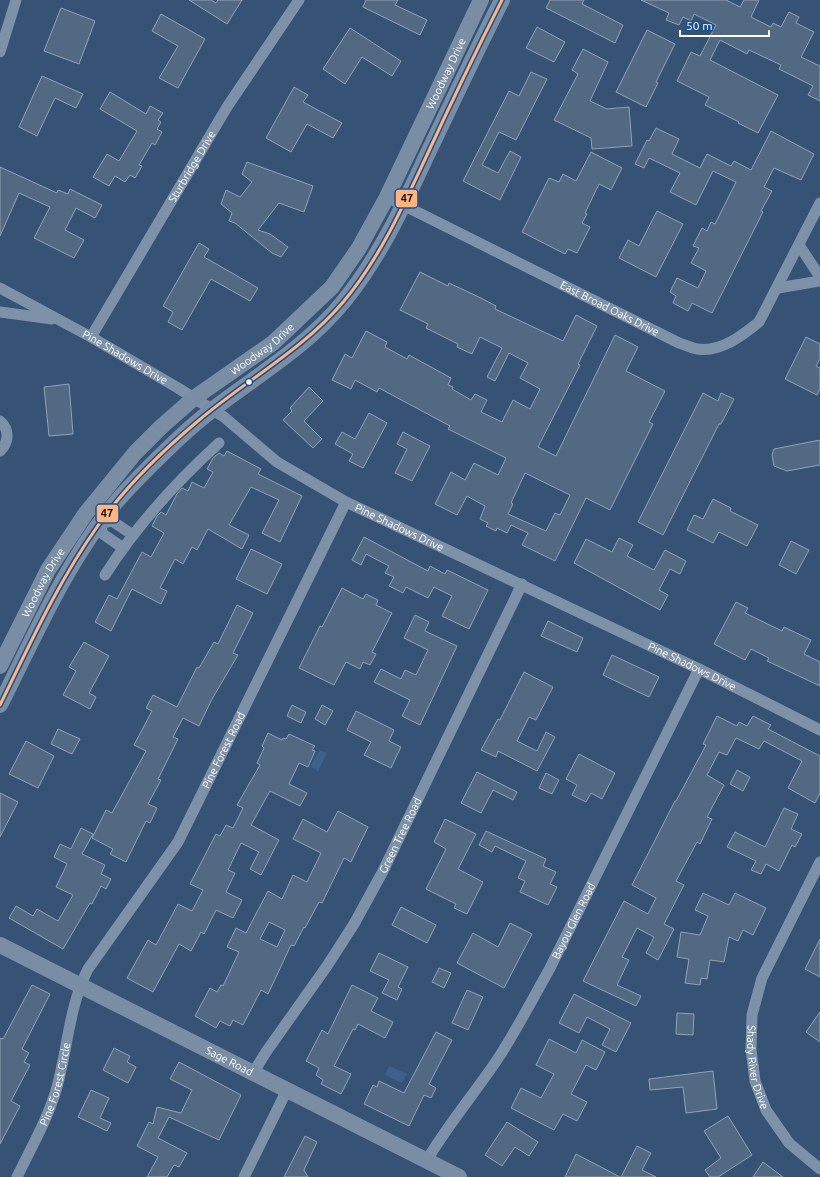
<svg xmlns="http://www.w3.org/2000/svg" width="820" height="1177" viewBox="0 0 820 1177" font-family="Ubuntu,sans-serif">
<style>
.water{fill:#3b618d}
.building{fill:#526984;stroke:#92a2b6;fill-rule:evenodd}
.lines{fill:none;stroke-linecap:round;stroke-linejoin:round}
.street{stroke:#7d92a8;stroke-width:11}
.secondary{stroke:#798da4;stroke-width:16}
.bus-1-casing{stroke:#1b4f8f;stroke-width:6}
.bus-1{stroke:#ffb580;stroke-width:3}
.bus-dot{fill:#fff;stroke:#1b4f8f;stroke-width:1.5}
.labels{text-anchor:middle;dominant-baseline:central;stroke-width:3;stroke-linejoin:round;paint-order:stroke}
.street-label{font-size:11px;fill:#fff;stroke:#1b4f8f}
.line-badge{stroke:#1b4f8f;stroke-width:1.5}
.pale-badge-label{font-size:11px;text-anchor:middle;font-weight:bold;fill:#111}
</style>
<rect width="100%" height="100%" fill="#365274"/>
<path class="water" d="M319 750 327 753 318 771 310 767Z
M389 1066 407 1074 402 1083 385 1075Z"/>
<path class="building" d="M189 0H211L216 3 218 0H242L227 24Z
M366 0H398L395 5 427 20 420 35 363 7Z
M550 0H584L582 4 623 25 615 43 546 8Z
M641 0H726L740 7 744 0H759L751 17 771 27 773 23 781 27 789 12 799 17 796 23 814 32 801 57 820 66V101L808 95 813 86 779 69 781 65 749 50 747 54 720 40 710 60 778 95 758 133 738 123 739 122 705 105 709 97 677 81 691 52 700 56 716 25 694 14 691 21 683 17 679 25 666 20 669 13Z
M61 8 95 21 79 64 44 51Z
M161 14 205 39 178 88 159 78 178 46 152 31Z
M537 27 565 42 554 62 526 48Z
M350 28 401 61 392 76 362 57 345 84 323 69Z
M647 30 675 44 656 82 658 83 646 107 616 92Z
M583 49 608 62 590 101 607 109 629 107 632 146 592 149 591 138 554 120 578 74 572 70Z
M531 72 547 79 516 140 499 132 482 165 498 173 510 151 521 157 500 200 463 181 509 91 519 96Z
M42 76 83 94 76 108 55 98 37 136 19 127Z
M294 87 308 95 303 102 342 123 333 138 307 124 291 152 266 138Z
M110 92 146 114 150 106 163 113 158 120 161 122 157 129 162 132 155 145 152 143 139 165 142 166 135 178 130 175 125 182 115 176 109 186 93 177 107 154 119 161 137 131 100 109Z
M656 128 679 139 672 154 700 168 707 154 731 166 734 161 751 170 771 131 814 154 801 180 774 168 764 187 772 191 761 211 763 212 712 313 692 303 688 311 673 303 676 296 670 292 677 278 698 288 706 271 691 263 699 248 693 246 702 228 707 231 711 222 715 224 736 182 713 171 696 205 670 192 680 173 649 158 644 168 635 164 647 140 649 141Z
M591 152 622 168 611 190 599 184 585 213 587 214 582 223 590 227 577 253 568 249 565 254 522 232 549 178 559 182 563 174 576 181Z
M247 162 313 186 304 212 279 203 258 230 270 234 288 247 281 257 272 253 235 223 229 221 232 213 221 204 226 190 240 197 252 182 242 174Z
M0 167 57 193 58 190 68 194 70 189 102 205 95 218 76 208 65 230 84 240 74 258 34 238 50 207 19 193 0 236Z
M657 211 683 224 656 277 619 258 628 240 639 246Z
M199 243 209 249 204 257 258 288 250 301 211 279 182 330 168 322 173 312 163 306Z
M420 272 448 286 449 283 481 298 496 306 495 309 563 341 576 315 597 326 578 364 580 365 538 447 556 456 615 335 638 347 626 371 665 391 649 422 653 424 610 510 586 498 555 561 522 545 528 533 511 525 507 533 497 528 496 531 486 526 488 523 480 519 485 506 467 496 457 515 435 504 451 472 465 480 474 463 498 475 506 458 448 429 450 426 379 388 377 392 355 380 351 389 332 380 345 354 352 358 366 331 387 342 385 347 407 359 409 355 451 378 448 385 453 387 452 389 471 400 475 394 487 400 481 412 502 422 513 400 530 409 540 389 520 378 528 363 509 353 495 381 487 377 502 348 480 337 472 354 457 347 458 344 426 328 428 324 400 310ZM525 473 570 495 560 515 555 513 546 531 508 514 513 504 511 503Z
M806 337 820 344V359L816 366 820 368V389L817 395 785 379Z
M69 384 73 434 49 436 44 387Z
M309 387 323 401 304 421 322 439 313 448 283 420 292 411 290 408Z
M703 393 718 401 721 393 734 399 721 424H719L663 535 638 522Z
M369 413 387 423 363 468 349 461 353 454 335 444 342 432 355 439Z
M403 432 430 446 412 481 395 473 407 449 397 444Z
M820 440V465L787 471 774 466 772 455 774 449Z
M227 451 261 469 258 474 302 496 280 542 262 533 279 500 251 487 229 525 249 535 242 549 208 529 197 550 192 547 183 564 175 559 160 588 167 591 161 604 132 589 111 631 95 622 109 595 117 599 142 552 151 557 164 533 152 526 157 516 161 512 166 515 177 494 182 488 188 491 192 482 204 488 213 472 207 469 213 458 219 453 224 456Z
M713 499 731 508 730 511 758 525 747 546 719 532 713 543 687 530 694 515 703 519Z
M364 537 428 571 430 566 445 574 447 570 488 590 469 629 442 616 452 596 434 587 428 598 406 587 403 593 389 586 394 577 385 573 389 566 366 554 361 565 352 560Z
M619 538 633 545 627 556 654 570 665 550 686 561 680 574 670 569 659 590 668 595 660 610 574 563 586 539 612 552Z
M791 541 809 550 796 574 779 565Z
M251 549 282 564 267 594 236 579Z
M342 588 363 599 366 594 378 600 376 605 392 613 372 652 376 654 370 665 363 662 360 669 346 662 334 685 299 668 320 626 322 627Z
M736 602 748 608 745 613 782 631 784 627 811 640 804 654 820 662V686L767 661 769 658 751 649 745 660 714 644Z
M237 605 253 613 233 653 238 655 212 699 199 726 183 718 173 737 178 739 158 779 161 780 148 804 157 808 150 823 146 821 126 862 110 854 113 849 92 838 106 810 112 813 146 751 134 745 152 711 146 708 153 695 177 707 197 667 199 668 214 642 218 644Z
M415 615 429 622 425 631 457 646 420 725 402 716 410 700 374 682 381 669 401 679 405 670 416 675 428 650 404 638Z
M548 621 583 638 577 652 541 636Z
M84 642 109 656 89 693 96 697 90 709 63 695 76 671 69 667Z
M612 655 659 677 649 697 603 675Z
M524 672 553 687 536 720 529 717 517 741 537 751 546 732 555 737 537 771 498 751 496 757 481 750 498 719 500 720Z
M292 705 306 712 301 723 287 716Z
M322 705 333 711 325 725 315 719Z
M356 711 394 730 389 741 401 747 391 768 364 755 371 742 347 730Z
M717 716 737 726 739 722 747 726 753 716 771 725 768 729 820 756V793L815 803 788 788 802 761 764 741 759 749 736 738 727 755 719 752 707 775 724 785 707 817 712 819 700 844 697 842 676 881 684 885 664 924 674 929 658 960 646 953 654 937 637 928 622 957 629 960 617 985 641 996 636 1006 583 981 624 901 648 914 656 898 632 885 675 801H676L706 745 703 744Z
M58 729 80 739 72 754 51 744Z
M268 733 282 740 283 738 286 739 289 734 315 746 312 750 315 751 308 767 299 763 289 784 307 793 300 806 270 791 251 825 279 840 261 875 250 869 259 852 241 843 228 870 235 873 226 892 242 900 233 918 216 910 204 934 201 932 191 951 179 944 153 992 127 978 148 940 156 945 178 904 192 911 203 890 190 884 216 834 220 836 226 825 233 828 243 808 237 805 260 765 257 763 264 748 262 746Z
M26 741 54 756 38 788 9 774Z
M579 754 615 773 602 799 591 793 586 802 572 795 577 785 566 779Z
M737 770 750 777 743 791 730 784Z
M477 772 517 792 513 800 493 790 481 813 461 803Z
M546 773 559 780 552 794 539 788Z
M0 793 18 802 0 837Z
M784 808 798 814 791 829 802 834 795 847 792 845 779 871 766 864 761 874 751 870 756 861 727 847 735 832 765 847Z
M338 811 368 827 351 862 344 858 322 903 319 902 305 928 304 927 294 946 291 945 268 994 261 990 243 1025 233 1020 230 1026 220 1021 216 1028 195 1016 210 988 217 992 221 985 223 986 239 952 227 947 236 928 246 933 268 891 282 899 293 875 307 882 321 853 293 839 303 819 327 832ZM269 922 285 930 277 947 260 939Z
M445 819 476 834 458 869 483 882 467 914 454 908 456 904 426 889 446 849 434 842Z
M81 828 93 834 82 854 105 865 101 874 111 879 106 889 101 886 92 904 90 903 63 949 9 918 16 906 33 916 37 909 58 921 73 895 56 887 67 864 54 857 60 844 71 849Z
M486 831 546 859 543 866 556 872 550 884 557 887 548 905 520 892 525 881 518 878 526 861 495 846 492 852 479 845Z
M703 893 729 905 735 893 766 908 753 935 743 930 738 941 729 937 724 962 710 960 707 979 701 978 700 985 685 983 689 959 677 957 681 932 700 935 708 916 695 910Z
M401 907 436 925 427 943 392 925Z
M510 923 532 934 504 988 457 963 473 933 498 947Z
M820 939V977L805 969Z
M379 953 408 967 398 987 402 989 397 1000 382 993 389 980 370 971Z
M439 968 451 973 444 988 432 982Z
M32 985 50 994 22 1049 29 1053 24 1062 30 1065 11 1101 20 1106 0 1144V1038L3 1039Z
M352 985 378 998 371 1011 393 1022 385 1038 358 1024 355 1030 353 1029 334 1066 351 1074 341 1094 321 1084 323 1080 316 1075 319 1068 306 1061 322 1030 328 1034Z
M467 990 483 997 468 1030 452 1023Z
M574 994 631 1023 616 1052 602 1045 610 1029 587 1017 579 1033 559 1023Z
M820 1012V1042L806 1032Z
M677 1013 694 1014 693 1035 676 1034Z
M436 1032 452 1040 429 1084 436 1088 431 1098 424 1095 409 1126 364 1104 373 1085 377 1087 379 1081 404 1093Z
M549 1039 576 1053 582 1040 605 1052 596 1070 586 1065 571 1094 587 1102 577 1121 563 1114 554 1130 511 1108 521 1088 541 1098 554 1074 536 1065Z
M114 1048 130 1056 127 1062 136 1067 128 1083 103 1070Z
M179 1062 241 1095 219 1140 169 1117 158 1138 187 1153 179 1167 174 1165 167 1177H147L158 1157 137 1146 149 1122 153 1124 157 1107 181 1113 192 1090 170 1079Z
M713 1071 717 1109 686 1113 683 1087 650 1090 649 1079Z
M91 1090 109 1098 100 1118 111 1123 107 1131 78 1117Z
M728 1116 752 1155 718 1177H710L705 1170 721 1158 704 1131Z
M507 1122 538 1142 529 1156 515 1147 502 1166 485 1155Z
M305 1136 317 1142 304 1170 308 1177H284Z
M637 1146 651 1153 642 1170 656 1177H621Z
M576 1154 620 1177H565Z
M763 1162 783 1177H753Z"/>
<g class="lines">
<g class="street">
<path d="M0 52 16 0"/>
<path id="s1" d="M387 197 679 343C685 345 691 348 697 349 720 353 743 335 759 322L820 203"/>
<path d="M799 245 820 277"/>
<path id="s2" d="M0 288 91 337 178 388 224 417 277 462 346 502 699 669 820 730"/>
<path d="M778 288 820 281"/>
<path d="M0 312 52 319"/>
<path id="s3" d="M91 337 227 107 299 0"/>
<path d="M0 421C10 430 9 442 0 451"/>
<path d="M123 548 103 534 100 524 112 521 133 535"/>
<path d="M105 575C137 525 175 483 219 443"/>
<path id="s4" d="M820 862 762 978 752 1015 751 1049 755 1081 766 1110 789 1143 820 1169"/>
<path id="s5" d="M253 1073 266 1052 327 966 354 924 382 873 522 584"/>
<path id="s6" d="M427 1160C447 1126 474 1094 497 1060 516 1031 532 1000 549 970L699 669"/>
<path id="s7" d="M17 1177C31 1148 48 1119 57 1087 68 1047 69 1006 88 969L178 842 346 502"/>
<path d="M244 1177 287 1090"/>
</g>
<g class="secondary">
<path id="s8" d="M0 666 48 570 86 513 135 453 161 427 194 398 273 343 332 287 359 248 387 197 481 0"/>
<path d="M0 705C35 636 66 562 116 502 135 480 157 459 178 439 231 388 297 359 344 301 379 258 404 205 427 155 452 103 476 51 502 0"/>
<path id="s9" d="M0 945 459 1177"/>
</g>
<g class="bus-1-casing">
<path id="bus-1" d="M0 705C30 644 58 582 97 527 125 487 161 452 198 421 246 380 303 350 344 301 380 258 403 206 427 155 451 103 476 51 502 0"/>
</g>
<use href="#bus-1" class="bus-1"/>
</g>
<circle class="bus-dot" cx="249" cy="382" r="3.5"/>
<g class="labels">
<g class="street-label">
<text stroke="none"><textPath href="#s8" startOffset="754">Woodway Drive</textPath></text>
<text stroke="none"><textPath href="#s3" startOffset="198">Sturbridge Drive</textPath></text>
<text stroke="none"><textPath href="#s1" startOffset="249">East Broad Oaks Drive</textPath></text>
<text stroke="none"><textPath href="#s8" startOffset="418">Woodway Drive</textPath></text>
<text stroke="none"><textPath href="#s2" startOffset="143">Pine Shadows Drive</textPath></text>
<text stroke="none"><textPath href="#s2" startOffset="467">Pine Shadows Drive</textPath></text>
<text stroke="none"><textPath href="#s8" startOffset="94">Woodway Drive</textPath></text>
<text stroke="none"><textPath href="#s2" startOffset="791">Pine Shadows Drive</textPath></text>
<text stroke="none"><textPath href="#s7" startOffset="479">Pine Forest Road</textPath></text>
<text stroke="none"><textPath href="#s5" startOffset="280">Green Tree Road</textPath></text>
<text stroke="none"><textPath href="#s6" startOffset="281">Bayou Glen Road</textPath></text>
<text stroke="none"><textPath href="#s9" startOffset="257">Sage Road</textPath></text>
<text stroke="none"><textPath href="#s4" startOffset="221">Shady River Drive</textPath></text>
<text stroke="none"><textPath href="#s7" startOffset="101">Pine Forest Circle</textPath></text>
</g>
</g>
<g class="line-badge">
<rect x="395" y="189" width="23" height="19" rx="4" fill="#ffb580"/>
<rect x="96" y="504" width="23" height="19" rx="4" fill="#ffb580"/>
</g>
<g class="pale-badge-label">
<text x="407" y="202">47</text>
<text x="107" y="517">47</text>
</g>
<path d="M680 30v6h89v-6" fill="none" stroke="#ffffff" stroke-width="2"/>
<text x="686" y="30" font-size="12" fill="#ffffff" stroke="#1b4f8f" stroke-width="3" paint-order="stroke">50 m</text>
</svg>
